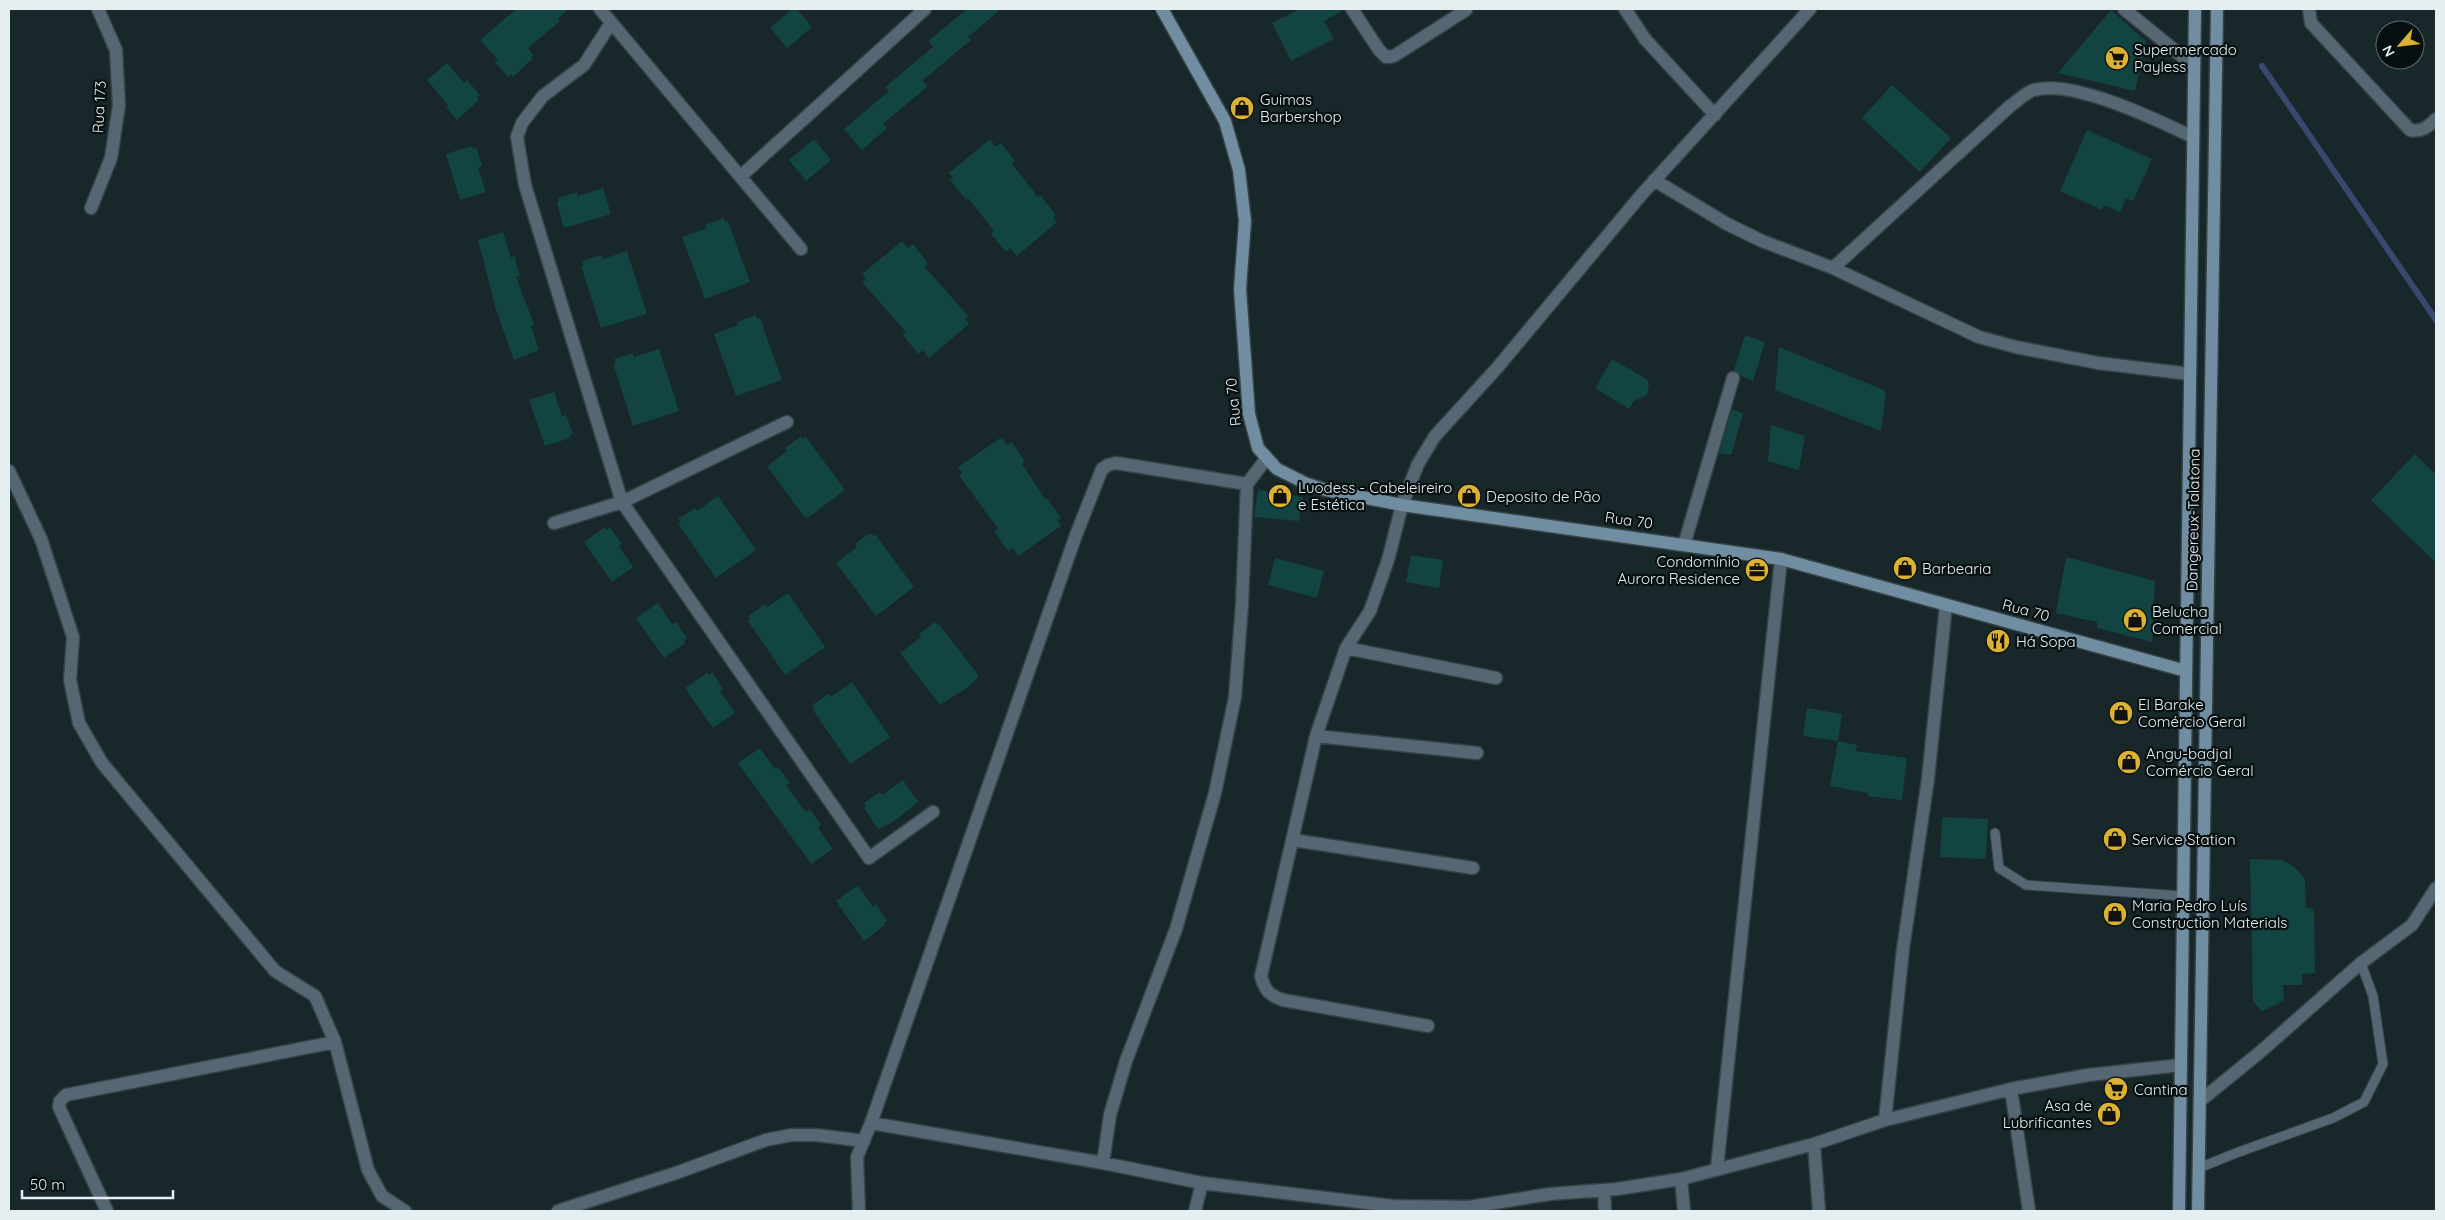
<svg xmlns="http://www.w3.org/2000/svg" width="2445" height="1220" viewBox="0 0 2445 1220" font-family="Quicksand,sans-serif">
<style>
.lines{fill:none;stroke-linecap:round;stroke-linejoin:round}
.stream{stroke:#39496d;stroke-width:6}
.building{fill:#124441}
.lane-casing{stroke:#354346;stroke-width:11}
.street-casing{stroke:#354346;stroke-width:15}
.secondary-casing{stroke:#354346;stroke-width:15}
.lane{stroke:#566774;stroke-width:9}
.street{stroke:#566774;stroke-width:12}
.secondary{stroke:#718da1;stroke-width:12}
.labels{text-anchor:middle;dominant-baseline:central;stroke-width:4.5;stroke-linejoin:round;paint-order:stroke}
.poi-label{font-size:15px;fill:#e5eef1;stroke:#080f10;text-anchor:start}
.street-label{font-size:15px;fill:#e5eef1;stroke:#080f10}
</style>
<rect width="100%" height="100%" fill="#18272a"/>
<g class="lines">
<path class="stream" d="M2262 66 2436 320"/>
</g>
<path class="building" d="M516 9H569L558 18 560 21 528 48 533 55 531 57 532 59 513 77 511 74 508 77 495 62 498 60 480 40Z
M792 9H797L812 27 787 48 770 28Z
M967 9H1001L968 37 971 40 923 80 928 86 883 124 887 128 862 150 844 129 889 91 885 87 933 47 928 41Z
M1299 9 1344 10 1324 21 1334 39 1291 61 1272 23Z
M2111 10 2146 41 2135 91 2058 73Z
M447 63 464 83 467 80 480 95 477 98 479 100 457 120 446 107 448 105 427 80Z
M1892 85 1951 138 1920 172 1862 118Z
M2087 130 2152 159 2133 201 2126 198 2120 212 2104 205 2102 210 2060 191Z
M814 139 831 160 806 181 789 160Z
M990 139 996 147 1001 143 1015 161 1012 164 1038 197 1040 195 1056 215 1053 217 1057 222 1017 256 1010 248 1006 252 991 234 994 231 968 198 966 200 950 180 953 178 949 173Z
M471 146 472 149 476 147 482 166 478 168 486 192 460 200 446 154Z
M603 188 611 214 564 228 557 203 559 202 558 198 577 192 578 196Z
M724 218 725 222 728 221 750 282 705 299 682 237 707 228 705 225Z
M503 232 511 258 514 256 520 276 516 277 534 324 531 326 539 350 514 360 496 310 478 240Z
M902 241 908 248 913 244 928 263 924 266 968 316 965 319 969 324 929 358 923 350 918 354 903 335 906 332 862 282 866 279 862 274Z
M627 251 647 314 601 328 581 266 584 265 582 261 601 255 603 259Z
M756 315 757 319 760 318 782 380 736 396 714 334 738 325 737 322Z
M1745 335 1765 342 1753 381 1741 376 1734 370Z
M1779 347 1886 391 1881 431 1775 390Z
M659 349 679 411 633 426 613 363H616L614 359 633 353 634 357Z
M1612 359 1648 380 1649 385 1647 395 1634 401 1629 409 1595 388Z
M554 392 562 416 566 415 573 434 569 435 570 438 545 446 529 400Z
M1732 409 1743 414 1731 455 1719 453Z
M1771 425 1805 436 1799 470 1768 461Z
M801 436 803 439 806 437 845 490 806 519 767 466 787 451 785 448Z
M1002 437 1007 445 1012 442 1025 462 1022 464 1045 499 1047 498 1061 518 1057 520 1061 526 1018 556 1013 548 1008 551 994 531 998 529 959 475 962 473 958 467Z
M2415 454 2436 475V563L2371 500Z
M1258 490 1302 497 1299 521 1254 517Z
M718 496 756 550 716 578 678 524 681 522 678 519 695 508 697 511Z
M605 527 607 530 610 527 622 544 619 546 633 567 612 582 584 542Z
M870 533 873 536 875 534 914 587 876 616 836 563 857 547 855 544Z
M1411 555 1443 560 1439 588 1406 582Z
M2066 557 2155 581 2152 642 2097 628V622L2056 613Z
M1275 558 1324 571 1317 598 1268 585Z
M788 593 825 647 785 675 748 621 750 619 748 616 765 604 767 607Z
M658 603 672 624 676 622 687 638 684 641 685 643 664 658 636 618Z
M935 622 937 625 939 624 979 676 967 688 940 705 900 653 921 637 919 634Z
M712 672 723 689 720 691 735 713 713 728 685 688 707 673 709 675Z
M852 682 890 737 850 764 813 710 815 709 812 705 828 694 831 697Z
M1807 708 1842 714 1838 741 1803 736Z
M1838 741 1857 745 1856 751 1907 758 1902 800 1867 796 1868 793 1830 786Z
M760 748 775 769 778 767 790 783 786 785 804 810 806 812 810 809 821 825 818 828 833 849 811 864 738 763Z
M903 780 918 802 893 822 878 829 864 808 866 806 864 803 880 792 882 795Z
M1942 817 1988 819 1986 859 1940 857Z
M2250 859 2282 860 2296 868 2305 879 2306 908 2314 909 2315 973 2302 974V985H2283L2284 1001 2262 1011 2253 1001Z
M858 885 873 907 876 904 887 921 884 923 885 925 864 941 836 901Z"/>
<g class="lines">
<g class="lane-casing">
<path id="lane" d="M1995 833 1999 868 2026 885 2183 896
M2199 1168 2236 1153 2333 1118 2364 1102 2383 1064 2373 996 2361 963"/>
</g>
<g class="street-casing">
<path id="street" d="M600 9 801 249
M1352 9 1379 50 1386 57 1394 56 1466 10
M1625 9 1645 39 1715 115
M2124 9 2194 66
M2309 9 2311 23 2410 130C2422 132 2428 127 2436 119
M611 23 584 65 543 96 522 123 517 137 525 185 622 502 869 858 933 812
M741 176 925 9
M1654 180 1727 224 1762 241 1833 268 1979 337 2016 347 2098 363 2190 374
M91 208 111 158 119 105 116 50 98 9
M1833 268 2009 107C2016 102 2026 92 2034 90 2073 79 2157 120 2193 137
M9 471 41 539 73 637 70 680 79 723 102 763 275 971 315 996 335 1042 368 1170 382 1196 405 1211
M554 523 622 502 787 422
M1684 545 1733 378
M1346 648 1496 678
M1316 736 1477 753
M1293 840 1473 868
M1428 1026 1283 1000C1269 995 1265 991 1261 976L1316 736 1346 648 1370 611 1388 560 1402 505 1418 464 1435 436 1497 368 1642 194 1810 9
M2011 1089 2029 1211
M2200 1101 2259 1053 2361 963 2412 925 2436 888
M1885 1120 1903 949 1928 779 1946 605
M871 1123 1103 1163 1202 1183 1393 1206 1469 1207 1550 1194 1617 1189 1681 1179 1814 1144 1885 1120 2011 1089 2088 1075 2181 1065
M1814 1144 1819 1211
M1103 1163 1110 1115 1126 1061 1176 929 1215 793 1235 697 1242 604 1247 484 1266 459
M1717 1168 1781 559
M1681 1179 1684 1211
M1604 1190 1605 1211
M107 1211 59 1107 60 1101 66 1095 335 1042
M558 1211 676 1173 766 1140 791 1135H816L864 1141
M859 1211 857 1157 871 1123 1076 535 1102 469 1108 465 1116 463 1247 484
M1195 1211 1202 1183"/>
</g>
<g class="secondary-casing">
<path id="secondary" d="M1162 9 1225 121 1239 170 1245 221 1240 289 1249 414 1258 448 1277 469 1307 484 1326 490 1402 505 1781 559 2186 671
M2179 1211 2195 9
M2198 1211 2217 9"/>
</g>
<use href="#lane" class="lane"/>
<use href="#street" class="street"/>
<use href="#secondary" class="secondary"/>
</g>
<defs>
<g id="supermarket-disc" transform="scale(1.25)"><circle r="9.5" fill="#dbb233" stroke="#080f10"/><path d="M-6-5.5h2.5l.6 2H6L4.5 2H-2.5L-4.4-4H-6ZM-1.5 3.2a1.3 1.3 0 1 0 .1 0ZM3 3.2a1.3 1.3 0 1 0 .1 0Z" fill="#111"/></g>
<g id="shop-disc" transform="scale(1.25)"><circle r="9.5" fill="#dbb233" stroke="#080f10"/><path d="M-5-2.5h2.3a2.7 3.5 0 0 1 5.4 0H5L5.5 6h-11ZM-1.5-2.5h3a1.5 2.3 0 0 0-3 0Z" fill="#111"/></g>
<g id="office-disc" transform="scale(1.25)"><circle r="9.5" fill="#dbb233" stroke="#080f10"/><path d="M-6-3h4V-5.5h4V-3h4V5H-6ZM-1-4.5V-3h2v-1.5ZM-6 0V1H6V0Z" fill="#111"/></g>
<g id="restaurant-disc" transform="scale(1.25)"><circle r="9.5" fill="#dbb233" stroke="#080f10"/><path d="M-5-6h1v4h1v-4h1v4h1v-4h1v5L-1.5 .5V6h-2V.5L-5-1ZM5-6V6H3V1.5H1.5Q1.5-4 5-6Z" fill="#111"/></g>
</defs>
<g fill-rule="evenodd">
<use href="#supermarket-disc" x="2117" y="58"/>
<use href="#shop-disc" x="1242" y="108"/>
<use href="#shop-disc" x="1280" y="496"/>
<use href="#shop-disc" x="1469" y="496"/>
<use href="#shop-disc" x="1905" y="568"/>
<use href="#office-disc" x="1757" y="570"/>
<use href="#shop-disc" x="2135" y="620"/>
<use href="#restaurant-disc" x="1998" y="641"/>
<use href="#shop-disc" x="2121" y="713"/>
<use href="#shop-disc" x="2129" y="762"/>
<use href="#shop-disc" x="2115" y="839"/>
<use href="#shop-disc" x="2115" y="914"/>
<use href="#supermarket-disc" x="2116" y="1089"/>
<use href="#shop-disc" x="2109" y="1114"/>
</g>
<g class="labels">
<g class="poi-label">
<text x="2134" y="49">Supermercado<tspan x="2134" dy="17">Payless</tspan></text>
<text x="1260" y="99">Guimas<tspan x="1260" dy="17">Barbershop</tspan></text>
<text x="1298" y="487">Luodess - Cabeleireiro<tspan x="1298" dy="17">e Estética</tspan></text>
<text x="1486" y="496">Deposito de Pão</text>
<text x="1740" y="561" text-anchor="end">Condomínio<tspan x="1740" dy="17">Aurora Residence</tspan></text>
<text x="1922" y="568">Barbearia</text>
<text x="2152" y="611">Belucha<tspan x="2152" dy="17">Comercial</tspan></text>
<text x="2016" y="641">Há Sopa</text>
<text x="2138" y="704">El Barake<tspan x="2138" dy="17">Comércio Geral</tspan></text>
<text x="2146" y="753">Angu-badjal<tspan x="2146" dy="17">Comércio Geral</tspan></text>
<text x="2132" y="839">Service Station</text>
<text x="2132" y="905">Maria Pedro Luís<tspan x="2132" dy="17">Construction Materials</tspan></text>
<text x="2134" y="1089">Cantina</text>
<text x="2092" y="1105" text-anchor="end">Asa de<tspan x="2092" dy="17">Lubrificantes</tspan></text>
</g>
<g class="street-label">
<text transform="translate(99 107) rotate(-87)">Rua 173</text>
<text transform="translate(1233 402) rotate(-96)">Rua 70</text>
<text transform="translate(1629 520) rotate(8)">Rua 70</text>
<text transform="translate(2193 520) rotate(-89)">Dangereux-Talatona</text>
<text transform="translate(2026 610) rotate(15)">Rua 70</text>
</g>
</g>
<rect width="2445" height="1220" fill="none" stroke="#e5eef1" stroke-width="20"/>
<g transform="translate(2400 45) rotate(242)"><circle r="24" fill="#080f10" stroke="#60686a"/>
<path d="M0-4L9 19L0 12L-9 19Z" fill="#dbb233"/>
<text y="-8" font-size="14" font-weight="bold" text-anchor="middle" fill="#e5eef1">N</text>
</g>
<path d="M22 1190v8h151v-8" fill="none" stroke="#e5eef1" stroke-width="2.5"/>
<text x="30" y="1190" font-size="15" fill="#e5eef1" stroke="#080f10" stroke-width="4" paint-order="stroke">50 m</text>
</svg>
